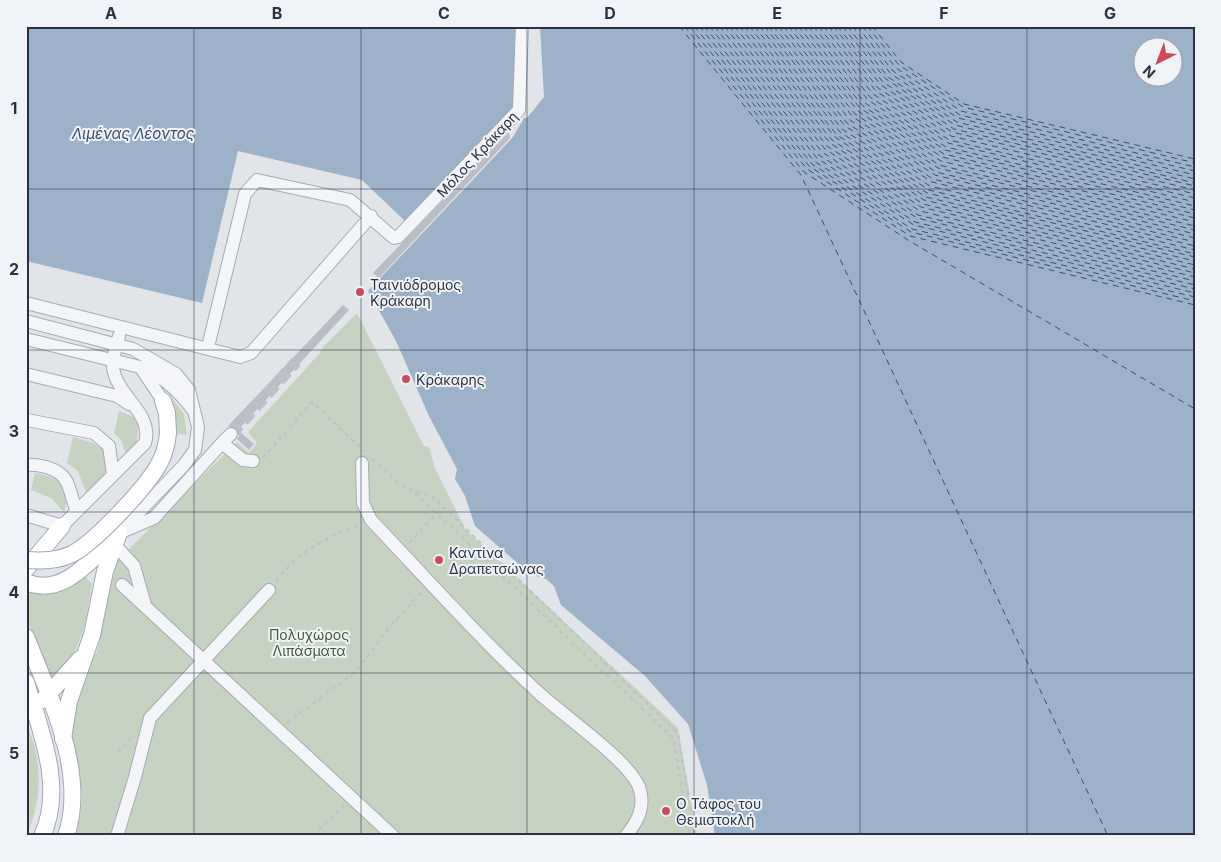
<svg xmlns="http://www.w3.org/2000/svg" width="1221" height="862" viewBox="0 0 1221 862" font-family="Inter,sans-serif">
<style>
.green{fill:#c6d3c2}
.water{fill:#9db1c9;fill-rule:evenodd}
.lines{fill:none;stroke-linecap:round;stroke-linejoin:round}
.ferry{stroke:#344f74;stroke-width:1;stroke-dasharray:6 5;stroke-linecap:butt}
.building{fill:#b8bdc6}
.minor-tunnel{stroke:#bcc0c7;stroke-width:12;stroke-dasharray:12 6;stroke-linecap:butt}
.minor-casing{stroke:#a6abb3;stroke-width:14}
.major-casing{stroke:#a0a8b5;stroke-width:18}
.path{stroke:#bfc2c8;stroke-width:2;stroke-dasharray:4 4;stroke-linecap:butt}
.minor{stroke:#f4f5f8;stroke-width:12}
.major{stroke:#fff;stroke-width:16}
.major-bridge-casing{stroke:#a0a8b5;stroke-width:18;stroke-linecap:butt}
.major-bridge{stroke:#fff;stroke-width:16}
.grid{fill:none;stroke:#2a3141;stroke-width:1;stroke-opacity:0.55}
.poi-dot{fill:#cb4959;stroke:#f0f3f7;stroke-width:2}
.labels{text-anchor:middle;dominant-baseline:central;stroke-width:4;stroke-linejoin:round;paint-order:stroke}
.street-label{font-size:14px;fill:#2a3141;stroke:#f0f3f7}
.poi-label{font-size:14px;fill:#2a3141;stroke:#f0f3f7;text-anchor:start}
.park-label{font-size:14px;fill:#3d5c37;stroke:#f0f3f7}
.water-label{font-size:15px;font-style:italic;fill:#344f74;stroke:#f0f3f7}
.neatline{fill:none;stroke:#2a3141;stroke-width:2}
.grid-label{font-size:16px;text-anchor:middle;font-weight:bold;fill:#2a3141}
</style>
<rect width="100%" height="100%" fill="#e1e4e9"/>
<path class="green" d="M357 313 424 446 429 447 435 468 466 530 678 728 697 836H75L81 812 82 794 70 724 84 677 98 649 109 591 118 560 237 442 249 453 257 443 248 432 319 354 322 348Z
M169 394 184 414 187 435 176 434Z
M119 411 134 417 139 426 136 445 126 454 121 440 114 433Z
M73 437 93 443 105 451C110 475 102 477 86 492L78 471 67 463Z
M35 473C59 478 74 484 64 512L51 498 31 490Z
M82 573 92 584C84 629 85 649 48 681L26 617V588Z
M26 724C43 758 43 802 26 836Z"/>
<path class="water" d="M26 26H517L515 105 405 221 362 180 238 151 202 303 26 261Z
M540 26H1195V836H715L707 785 688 724 645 676 561 605 554 586 546 579 530 574 475 526 465 496 455 479 457 469 429 416 396 341 368 291 513 137 524 118H527L544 97ZM1144 48H1174V78H1144Z"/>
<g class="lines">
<path class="ferry" d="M679 26 801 175 1108 836
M684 26 804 172 908 240 1195 409
M689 26 807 169 910 236 1195 305
M694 26 809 166 911 232 1195 301
M699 26 812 164 912 229 1195 297
M704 26 814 161 914 225 1195 293
M709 26 817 158 915 222 1195 289
M714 26 819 155 917 218 1195 285
M719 26 822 152 918 215 1195 281
M724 26 825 149 920 211 1195 277
M729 26 827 146 921 207 1195 273
M734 26 830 143 923 204 1195 269
M739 26 832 140 924 200 1195 265
M744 26 835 137 926 197 1195 261
M749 26 837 135 927 193 1195 257
M754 26 840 132 929 190 1195 254
M759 26 842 129 930 186 1195 250
M764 26 845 126 932 182 1195 246
M768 26 847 123 933 179 1195 242
M773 26 850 120 935 175 1195 238
M778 26 853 117 936 172 1195 234
M783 26 855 114 938 168 1195 230
M788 26 858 111 939 165 1195 226
M793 26 860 108 941 161 1195 222
M798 26 863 106 942 157 1195 218
M803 26 865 103 944 154 1195 214
M808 26 868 100 945 150 1195 210
M813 26 870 97 946 147 1195 206
M818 26 873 94 948 143 1195 202
M823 26 876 91 949 140 1195 198
M828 26 878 88 951 136 1195 194
M833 26 881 85 952 132 1195 190
M837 26 883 82 954 129 1195 186
M842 26 886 79 955 125 1195 183
M847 26 888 77 957 122 1195 179
M852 26 891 74 958 118 1195 175
M857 26 893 71 960 115 1195 171
M862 26 896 68 961 111 1195 167
M867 26 899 65 963 107 1195 163
M872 26 901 62 964 104 1195 159"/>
</g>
<path class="building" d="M509 132 510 138 379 278 373 273Z
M343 305 349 310 238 430 254 444 249 450 237 439 239 436 237 429 228 426Z"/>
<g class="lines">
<path class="minor-tunnel" d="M231 434 296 362"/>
<g class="minor-casing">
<path id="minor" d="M26 303 240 357 251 353 371 216
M26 321 133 349 176 374 189 390 198 427 195 450 184 465 119 533
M26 339 140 367C163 376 178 390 193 410
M208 347 245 194 257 180 350 200 394 238 398 237 519 110 522 26
M141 368 163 401
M26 374 117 396 129 404
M27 420 94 433 109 446 113 475
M222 443 231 434
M362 463 363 503 371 520C427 579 481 640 540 694 563 715 629 761 639 787 646 806 638 821 626 836
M26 465C34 464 39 465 46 467 73 475 67 490 77 511
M26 515 62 526 145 443C154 413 116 396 113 367 112 357 117 345 119 336
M126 530 154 518 222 443 243 460 253 461
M115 545 134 566 145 605
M122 585 393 836
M117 836 135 777 150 718 269 590"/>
</g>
<g class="major-casing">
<path id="major" d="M163 401 167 413 168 433
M26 569 62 526
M26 582C63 598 91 559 116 537
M26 637C49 695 88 774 66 836
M26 682C40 729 65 788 42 836
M43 700 80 659
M63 739 69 701 92 635 105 571 119 533"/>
</g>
<path class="path" d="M263 458 312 402 365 452
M372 459 403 487 433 497 678 733 695 836
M415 493 673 738 690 836
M409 543 443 507
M276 581C297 553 327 536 360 525
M287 723 356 671 392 624 422 592
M118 752 133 736
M313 836 344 805"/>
<use href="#minor" class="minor"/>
<use href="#major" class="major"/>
<g class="major-bridge-casing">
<path id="major-bridge" d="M26 560C42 561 57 561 72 554 95 542 148 486 160 462 165 453 167 443 168 433"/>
</g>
<use href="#major-bridge" class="major-bridge"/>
</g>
<path class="grid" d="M194 26V836M361 26V836M527 26V836M694 26V836M860 26V836M1027 26V836M26 189H1195M26 350H1195M26 512H1195M26 673H1195"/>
<g class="poi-dot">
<circle cx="360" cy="292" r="5"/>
<circle cx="406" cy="379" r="5"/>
<circle cx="439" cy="560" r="5"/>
<circle cx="666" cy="811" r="5"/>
</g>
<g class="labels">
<g class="street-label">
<text transform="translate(477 154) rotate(-47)">Μόλος Κράκαρη</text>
</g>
<g class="poi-label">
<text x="370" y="284">Ταινιόδρομος<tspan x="370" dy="16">Κράκαρη</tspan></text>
<text x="416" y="379">Κράκαρης</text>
<text x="449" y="552">Καντίνα<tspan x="449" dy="16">Δραπετσώνας</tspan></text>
<text x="676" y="803">Ο Τάφος του<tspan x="676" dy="16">Θεμιστοκλή</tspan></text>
</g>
<g class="park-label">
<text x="309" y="634">Πολυχώρος<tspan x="309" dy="16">Λιπάσματα</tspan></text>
</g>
<g class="water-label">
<text x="133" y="133">Λιμένας Λέοντος</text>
</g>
</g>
<rect width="1221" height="862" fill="none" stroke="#f0f3f7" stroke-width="55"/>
<g transform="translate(1158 62) rotate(222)"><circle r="24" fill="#f0f3f7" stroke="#a1a5ae"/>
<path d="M0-4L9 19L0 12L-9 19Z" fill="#cb4959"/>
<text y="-8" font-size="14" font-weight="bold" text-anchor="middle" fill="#2a3141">N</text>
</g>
<rect x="28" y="28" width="1166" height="806" class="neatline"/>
<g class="grid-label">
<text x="111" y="19">A</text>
<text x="277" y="19">B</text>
<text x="444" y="19">C</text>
<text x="610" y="19">D</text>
<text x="777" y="19">E</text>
<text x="944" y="19">F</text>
<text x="1110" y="19">G</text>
<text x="14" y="114">1</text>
<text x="14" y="275">2</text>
<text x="14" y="437">3</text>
<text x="14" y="598">4</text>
<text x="14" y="759">5</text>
</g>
</svg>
